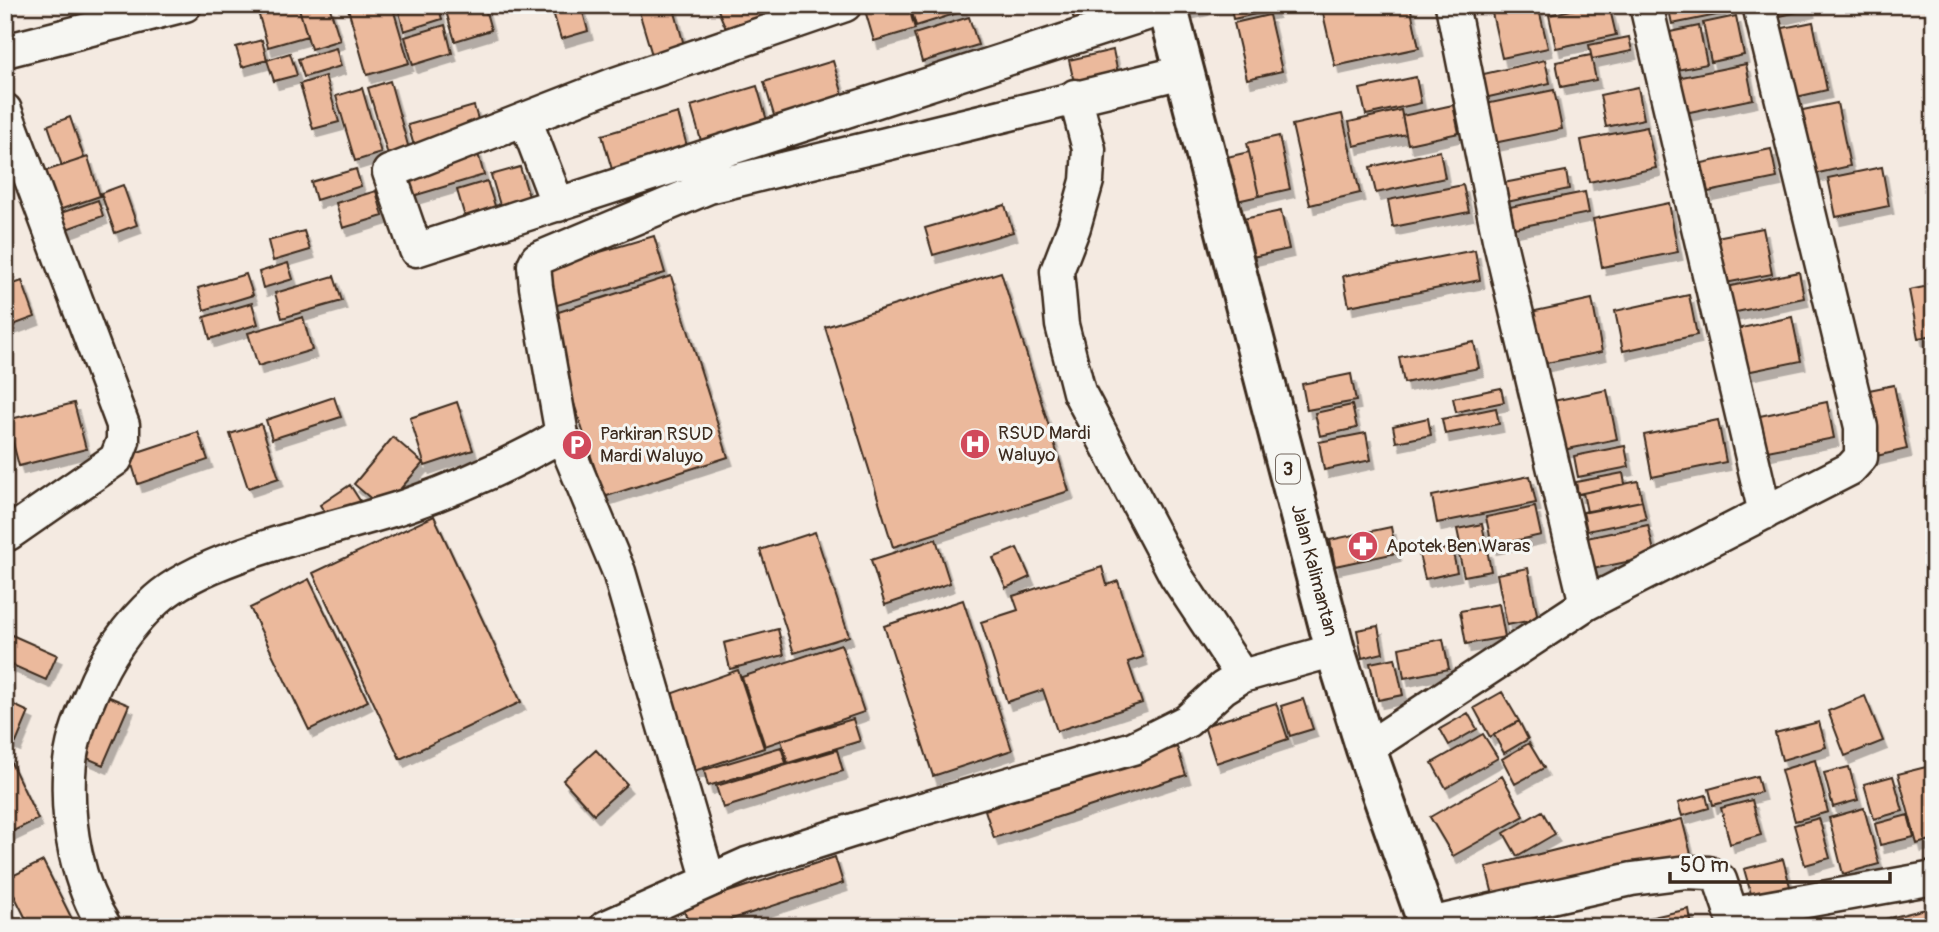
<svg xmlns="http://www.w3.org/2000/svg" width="1939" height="932" viewBox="0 0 1939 932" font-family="Pangolin,sans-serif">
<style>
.building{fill:#ebb99c;stroke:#3b2a1e;stroke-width:2;filter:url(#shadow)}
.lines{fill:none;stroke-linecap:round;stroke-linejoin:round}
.minor-casing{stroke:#3b2a1e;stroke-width:37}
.highway-casing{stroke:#3b2a1e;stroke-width:44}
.minor{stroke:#f6f6f2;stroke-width:32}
.highway{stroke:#f6f6f2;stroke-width:38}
.labels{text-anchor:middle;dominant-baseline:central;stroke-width:6;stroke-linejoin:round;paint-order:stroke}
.shield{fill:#f6f6f2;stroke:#73675e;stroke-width:2}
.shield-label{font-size:18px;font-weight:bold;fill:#3b2a1e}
.poi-label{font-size:19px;fill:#3b2a1e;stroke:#f6f6f2;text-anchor:start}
.street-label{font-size:19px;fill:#3b2a1e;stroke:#f6f6f2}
</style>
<defs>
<filter id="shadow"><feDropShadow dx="4.5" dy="8" stdDeviation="0" flood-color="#0004"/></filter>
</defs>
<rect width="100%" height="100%" fill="#f4eae1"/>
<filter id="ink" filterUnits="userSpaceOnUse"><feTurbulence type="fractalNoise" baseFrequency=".0143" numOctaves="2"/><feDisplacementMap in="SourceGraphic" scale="14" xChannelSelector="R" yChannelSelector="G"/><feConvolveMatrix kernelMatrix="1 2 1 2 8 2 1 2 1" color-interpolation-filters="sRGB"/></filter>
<g filter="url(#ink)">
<path class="building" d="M256 5H298L307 36 268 47Z
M298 5H329L340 40 311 49Z
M347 5H392L409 63 367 75Z
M397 5H438L442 19 404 31Z
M444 5H484L491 30 455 41Z
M551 5H581L588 31 561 39Z
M637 5H673L684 45 652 55Z
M729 5H794L795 9 729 36 718 10Z
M871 5H908L915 29 874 41 864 7Z
M910 5H962L964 11 916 26Z
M1070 5H1100L1102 12 1074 20Z
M1174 5H1203L1204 7 1176 13Z
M1230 5H1273L1274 10 1233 19Z
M1321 5H1410L1419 48 1335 66Z
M1523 5H1538L1548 48 1502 58 1492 13Z
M1593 5H1609L1616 35 1556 48 1549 15Z
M1668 5H1720L1722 14 1672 24Z
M1774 5H1809L1810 9 1776 17Z
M1269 15 1282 71 1247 79 1234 23Z
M1736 16 1744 55 1711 62 1703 23Z
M969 17 978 45 922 62 914 34Z
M1813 22 1827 90 1792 98 1778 29Z
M445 25 452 53 413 65 405 37Z
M1699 26 1707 64 1672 71 1665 33Z
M1629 37 1632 51 1592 59 1589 45Z
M262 40 267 60 242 67 236 47Z
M336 48 341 66 304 77 298 59Z
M1113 50 1119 78 1075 87 1069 60Z
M290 53 297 75 274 81 267 60Z
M1591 55 1596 80 1561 87 1556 62Z
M1545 60 1550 83 1480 99 1475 76Z
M833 61 845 102 776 122 764 82Z
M1746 64 1753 99 1680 114 1672 79Z
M325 76 339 122 313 129 300 84Z
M1416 77 1421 103 1366 115 1360 89Z
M390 81 409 149 388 155 368 88Z
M757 86 768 124 702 144 691 106Z
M1638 87 1644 119 1606 127 1600 95Z
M362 88 381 153 355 161 336 96Z
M1554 90 1562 129 1484 145 1476 106Z
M1837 103 1850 166 1805 176 1793 112Z
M1453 105 1459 133 1408 144 1402 116Z
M474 106 480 126 414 146 408 125Z
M1401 110 1406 134 1354 146 1349 122Z
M678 113 688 150 613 173 602 135Z
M1342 114 1360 193 1310 205 1292 125Z
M70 117 84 158 62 166 48 125Z
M1647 127 1656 168 1589 182 1581 140Z
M1279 136 1290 189 1259 196 1247 143Z
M1771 149 1777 178 1708 192 1702 163Z
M477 150 484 175 396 201 389 176Z
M1440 151 1445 178 1376 193 1370 167Z
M1249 152 1259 196 1237 201 1227 157Z
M88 157 100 196 50 213 36 174Z
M520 167 531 203 502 212 491 175Z
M1882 167 1889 206 1836 217 1828 178Z
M356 169 361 186 316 200 311 182Z
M1566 171 1569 189 1502 203 1498 184Z
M487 181 498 215 467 224 457 190Z
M123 185 137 225 115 233 101 193Z
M1463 185 1469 212 1393 227 1388 200Z
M376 191 383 216 343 228 336 203Z
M1585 192 1589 213 1514 228 1510 207Z
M98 200 103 216 61 231 55 215Z
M1669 203 1678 252 1602 267 1593 219Z
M1005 205 1013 232 933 255 925 228Z
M1281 211 1289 249 1252 257 1243 219Z
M1763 228 1772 274 1720 284 1711 238Z
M304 231 310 250 273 261 268 241Z
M654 236 665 273 554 306 543 269Z
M1475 250 1480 280 1349 306 1343 276Z
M288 263 293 279 263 288 259 272Z
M1001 272 1069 491 893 547 825 327Z
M1799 272 1804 298 1722 315 1716 289Z
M246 274 253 295 204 310 198 288Z
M334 276 342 301 282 318 275 293Z
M671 276 728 457 604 497 546 316Z
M22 281 35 317 5 328V287Z
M1934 285V335L1918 338 1909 290Z
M1689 295 1697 335 1623 351 1615 311Z
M1592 299 1602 352 1536 365 1526 313Z
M252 303 258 324 210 339 204 317Z
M303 317 312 350 258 366 248 333Z
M1792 317 1801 361 1746 372 1737 329Z
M1474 342 1479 368 1404 383 1399 357Z
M1351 374 1356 401 1307 410 1302 384Z
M1894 385 1907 449 1872 457 1859 392Z
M1501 388 1504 402 1456 412 1453 398Z
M1607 390 1617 439 1563 450 1553 401Z
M334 397 341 417 272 439 266 420Z
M457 402 473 450 425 466 410 418Z
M1827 402 1834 438 1757 453 1750 418Z
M74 403 86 449 19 466 7 420Z
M1352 405 1357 428 1320 436 1315 413Z
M1496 408 1499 424 1445 434 1442 419Z
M1428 418 1431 435 1396 442 1393 426Z
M1718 420 1726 462 1652 477 1644 435Z
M261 424 279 478 248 488 230 434Z
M198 432 208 460 138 484 129 455Z
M1366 433 1371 460 1324 470 1319 442Z
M393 437 423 463 383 509 354 484Z
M1625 446 1629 467 1578 477 1574 456Z
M1623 473 1625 484 1578 494 1576 482Z
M1530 476 1536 503 1437 523 1432 496Z
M1638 481 1642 501 1587 512 1583 493Z
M350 485 364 507 334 527 320 505Z
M1642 501 1646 519 1587 531 1583 512Z
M1535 507 1541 535 1492 546 1486 517Z
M434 516 521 702 400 759 313 573Z
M1482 524 1486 543 1461 548 1457 529Z
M1648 525 1655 556 1588 570 1582 539Z
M1391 527 1396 553 1335 566 1330 540Z
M815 532 849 636 794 653 760 550Z
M936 539 950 583 885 605 871 560Z
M1017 548 1030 577 1006 588 993 558Z
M1452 548 1457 572 1425 579 1419 554Z
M1487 549 1491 571 1464 576 1459 554Z
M1102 567 1107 585 1118 581 1143 657 1128 662 1142 703 1057 731 1043 690 1007 702 981 622 1018 610 1013 596Z
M1528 568 1538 619 1507 625 1497 574Z
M309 579 368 701 309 730 250 608Z
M963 600 1012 750 933 776 884 626Z
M1499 604 1505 637 1466 644 1460 611Z
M1378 626 1383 653 1362 658 1357 630Z
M778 629 784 655 730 669 724 643Z
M5 632 57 655 46 680 8 663 5 669Z
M1443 639 1449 669 1404 678 1399 648Z
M841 644 864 712 765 746 742 677Z
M1395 658 1403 695 1378 700 1370 663Z
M738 670 764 748 685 774 659 698Z
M1502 692 1519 721 1490 737 1474 708Z
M100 693 129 705 103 765 73 752Z
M1865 696 1883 741 1845 756 1828 711Z
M1303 699 1313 729 1290 736 1281 706Z
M5 701 29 712 16 743 5 738Z
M1276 703 1288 739 1216 763 1204 726Z
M1468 713 1477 729 1449 745 1440 729Z
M853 719 860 741 788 763 781 740Z
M1519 721 1528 739 1504 753 1494 735Z
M1819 722 1826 747 1782 760 1775 733Z
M1483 734 1498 758 1446 788 1432 763Z
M1529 743 1544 768 1515 784 1502 759Z
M781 747 786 763 708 786 704 770Z
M1177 747 1186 775 994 838 985 810Z
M5 750 38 819 5 835Z
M596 750 627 784 594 814 563 780Z
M837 750 843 771 723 808 716 786Z
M1815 760 1828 812 1795 821 1781 770Z
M1934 765V839L1917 844 1898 774Z
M1849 767 1858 800 1833 807 1824 773Z
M1502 776 1524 816 1453 856 1430 817Z
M1757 776 1761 792 1713 805 1709 789Z
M1893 776 1903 811 1874 819 1864 784Z
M1706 795 1709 808 1682 816 1678 803Z
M1752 800 1761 835 1730 844 1721 808Z
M1864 808 1879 864 1843 874 1829 818Z
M1542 811 1555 834 1517 856 1504 833Z
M1908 815 1914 837 1880 845 1875 824Z
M1819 818 1830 858 1805 865 1794 825Z
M1682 819 1692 858 1496 907 1486 867Z
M835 857 843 883 708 927H690L683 907Z
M1783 859 1793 898 1755 908 1744 869Z
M43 861 76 927H30L6 879Z
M1934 907V927H1891L1889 918Z
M1689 909 1692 927H1608Z
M1889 918 1891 927H1855Z"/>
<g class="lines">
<g class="minor-casing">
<path id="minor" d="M845 5 615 84 389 172 416 250 1168 7
M1452 5 1499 239 1586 604
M1646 5 1765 513
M5 51 185 5
M1075 96 1089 149 1087 181 1074 227 1057 271 1062 325 1079 392 1176 576 1242 676
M5 110 123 425V441L116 459 8 534
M525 119 558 205
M562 435 619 572 709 881
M1366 749 1586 604 1850 469 1861 457V427L1759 5
M1733 914 1934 878
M1429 924 1632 879 1687 872 1709 873 1720 880 1736 927
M105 927C77 883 67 827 69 775 70 745 79 722 91 694 105 659 127 626 156 600 209 552 339 529 408 505 460 487 514 463 562 435L536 287 534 265 537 259 709 187 1183 72
M606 927 747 864 898 816 1133 748 1187 721 1223 688 1242 676 1335 650"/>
</g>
<g class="highway-casing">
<g id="highway">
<path id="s1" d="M1167 5 1335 650 1366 749 1429 927"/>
</g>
</g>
<use href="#minor" class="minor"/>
<use href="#highway" class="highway"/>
</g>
</g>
<defs>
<g id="hospital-disc" transform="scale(1.575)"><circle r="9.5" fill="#d1495b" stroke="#f6f6f2"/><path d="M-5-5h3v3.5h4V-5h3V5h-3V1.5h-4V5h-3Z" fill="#fff"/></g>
<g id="parking-disc" transform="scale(1.575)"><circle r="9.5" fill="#d1495b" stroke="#f6f6f2"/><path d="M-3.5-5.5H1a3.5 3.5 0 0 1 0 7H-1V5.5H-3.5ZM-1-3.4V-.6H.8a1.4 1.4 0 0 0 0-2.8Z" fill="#fff"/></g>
<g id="pharmacy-disc" transform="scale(1.575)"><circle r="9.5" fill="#d1495b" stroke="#f6f6f2"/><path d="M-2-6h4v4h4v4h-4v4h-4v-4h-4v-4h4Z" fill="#fff"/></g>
</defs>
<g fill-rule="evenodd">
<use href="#hospital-disc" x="975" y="444"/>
<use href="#parking-disc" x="577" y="445"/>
<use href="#pharmacy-disc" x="1363" y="546"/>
</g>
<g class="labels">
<rect class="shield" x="1276" y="454.5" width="24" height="29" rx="5"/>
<g class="shield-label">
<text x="1288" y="469">3</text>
</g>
<g class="poi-label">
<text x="998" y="433">RSUD Mardi<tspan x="998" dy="22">Waluyo</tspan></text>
<text x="600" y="434">Parkiran RSUD<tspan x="600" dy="22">Mardi Waluyo</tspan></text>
<text x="1386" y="546">Apotek Ben Waras</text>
</g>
<g class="street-label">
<text stroke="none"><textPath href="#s1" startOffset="584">Jalan Kalimantan</textPath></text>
</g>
</g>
<rect width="1939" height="932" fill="none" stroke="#f6f6f2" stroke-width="28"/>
<rect x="14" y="14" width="1911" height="904" fill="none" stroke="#3b2a1e" stroke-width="2.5" filter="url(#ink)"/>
<path d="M1670 872v10h220v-10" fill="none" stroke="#3b2a1e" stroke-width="3.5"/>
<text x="1680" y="872" font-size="21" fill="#3b2a1e" stroke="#f6f6f2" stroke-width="5" paint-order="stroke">50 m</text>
</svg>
